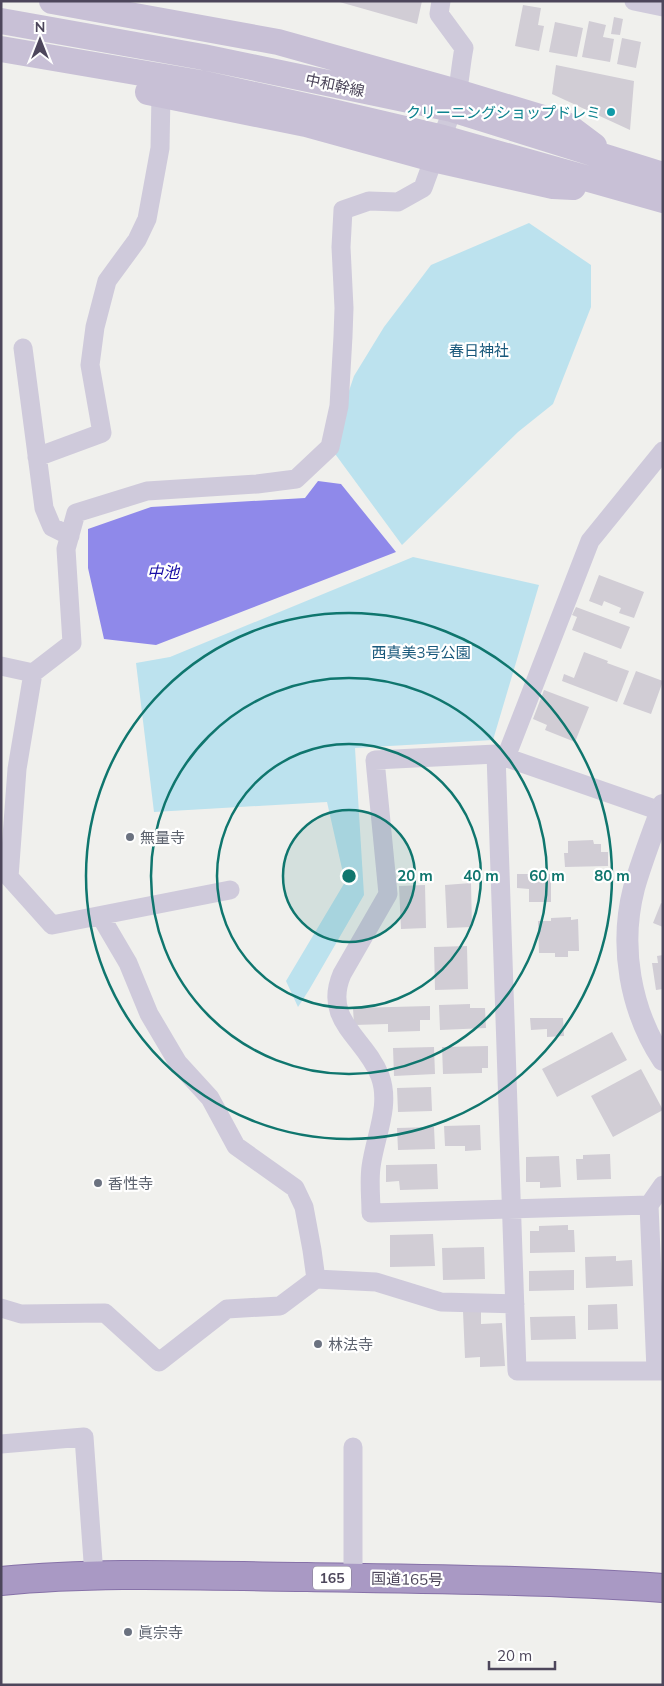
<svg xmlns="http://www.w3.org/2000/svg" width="664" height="1686" viewBox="0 0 664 1686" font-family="Mulish,'Noto Sans JP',sans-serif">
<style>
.green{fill:#bce2ee}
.water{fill:#8f89ea}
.building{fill:#d1cdd5}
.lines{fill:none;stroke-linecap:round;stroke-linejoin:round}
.trunk-casing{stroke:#8671a8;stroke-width:30}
.minor{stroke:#cfcadb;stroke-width:19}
.tertiary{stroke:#cfcadb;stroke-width:22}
.secondary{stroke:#c8c0d6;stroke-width:26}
.trunk{stroke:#a999c4;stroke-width:28}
.ring{fill:none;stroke:#0f766e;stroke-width:2.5}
.culture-dot{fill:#0f9aa8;stroke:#fff;stroke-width:2}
.worship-dot{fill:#6b7280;stroke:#fff;stroke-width:2}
.labels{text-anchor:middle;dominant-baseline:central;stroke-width:4.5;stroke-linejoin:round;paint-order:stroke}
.shield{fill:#fff;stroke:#827e8c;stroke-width:1}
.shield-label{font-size:14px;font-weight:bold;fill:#4d465b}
.street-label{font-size:15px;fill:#4d465b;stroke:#fff}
.culture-label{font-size:15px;fill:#0d838f;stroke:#fff;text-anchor:end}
.park-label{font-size:15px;fill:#18587b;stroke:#fff}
.worship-label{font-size:15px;fill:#5b616d;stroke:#fff;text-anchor:start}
.water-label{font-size:16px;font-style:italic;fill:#180ea6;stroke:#fff}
.centre{fill:#0f766e;stroke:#fff;stroke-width:2.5}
.ring-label{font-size:15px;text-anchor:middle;font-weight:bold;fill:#0f766e;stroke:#fff;stroke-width:4.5;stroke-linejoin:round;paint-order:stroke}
</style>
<rect width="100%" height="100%" fill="#f0f0ed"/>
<path class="green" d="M529 223 591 265V307L553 404 518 432 402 545 330 447 354 376 384 327 431 265Z
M413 557 539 585 493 740 355 748 364 895 309 990 298 1007 286 981 345 882 327 802 154 812 136 663 170 657Z"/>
<path class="water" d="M318 481 341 484 396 552 156 645 104 639 88 568V529L151 507 305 498Z"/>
<path class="building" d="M336 1H422L417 24Z
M523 5 541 8 538 25 544 26 539 51 515 46Z
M614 17 623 19 620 35 611 34Z
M589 21 606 25 603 37 614 39 610 62 582 57Z
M555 22 583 28 577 57 549 52Z
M622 38 641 42 636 68 617 64Z
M556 65 634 81 630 130 552 94Z
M599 575 644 592 634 618 619 613 621 608 604 601 602 606 589 601Z
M576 607 630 627 621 649 572 630 577 617 572 615Z
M584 652 608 661 607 663 629 671 617 702 562 681 564 674 574 678Z
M636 671 663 681 651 714 623 704Z
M544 690 589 707 575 742 545 730 547 725 533 719Z
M593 840 594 844H601V852H608V866L565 867 564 853H568V841Z
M517 874H551V902H529V889L517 888Z
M471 883 472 927 447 928 445 885Z
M425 885 426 928 401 929 399 886Z
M661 903 663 904V927L653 923Z
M571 917V920L578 919 579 951H568V957H555V953H539L538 921H551V918Z
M467 946 468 989 435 990 434 947Z
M663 955V989L656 990 652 963H658L657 956Z
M470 1004V1008H485L486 1028 440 1030 439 1005Z
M430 1006V1020H420V1031L388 1032V1024L354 1025 353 1008Z
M530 1018H563L564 1036 547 1037V1029L531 1030Z
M612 1032 627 1060 557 1097 542 1069Z
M488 1046V1068H482V1073L443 1074 442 1047Z
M434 1047 435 1074 394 1076 393 1048Z
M641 1069 663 1110 613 1137 591 1096Z
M431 1087 432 1111 398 1112 397 1088Z
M480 1125 481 1150 465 1151V1146H445L444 1126Z
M434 1127 435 1149 398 1150 397 1128Z
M610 1154 611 1179 577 1180 576 1159H583V1155Z
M559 1156 561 1187 540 1188V1182H526V1157Z
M437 1164 438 1189 400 1190 399 1181 386 1182V1165Z
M568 1225V1230H574L575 1252 530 1253V1231H539V1226Z
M433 1234 435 1266 390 1267V1235Z
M484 1247 485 1279 443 1280 442 1248Z
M616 1256V1261L632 1260 633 1286 586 1288 585 1257Z
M574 1270V1290L529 1291V1271Z
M617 1304 618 1329 588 1330V1305Z
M481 1310V1324L502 1323 505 1366 480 1367V1357L465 1358 463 1311Z
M575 1316 576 1339 531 1340 530 1317Z"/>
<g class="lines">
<g class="trunk-casing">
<path id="trunk" d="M1 1581C103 1571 206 1576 307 1577 426 1579 545 1580 663 1588"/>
</g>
<path class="minor" d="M634 1 663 7
M23 348 44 508 52 527 70 536
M37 457 102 433 90 365 95 327 107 281 137 240 147 219 160 148 161 94
M1 666 33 673 72 643 66 549 76 513 147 491 257 484 296 479 330 447 339 406 343 336 344 308 341 247 343 210 369 201 398 202 423 188C434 156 448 126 457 94 460 79 461 63 464 48L439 14 441 1
M33 673 17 769 9 877 52 925 230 890
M496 754 517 1371H663
M506 757 590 541 663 451
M663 812 496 754 375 760 388 894 342 974C322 1021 365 1037 380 1076 391 1106 375 1136 371 1167 369 1182 371 1198 371 1213L649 1205 663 1185
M101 917 128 963 149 1014 178 1063 210 1098 236 1146 295 1188 304 1207 312 1250 316 1279
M649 1205 656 1370
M1 1308 21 1314 105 1313 159 1362 227 1309 280 1306 316 1279 376 1282 441 1302 515 1304
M1 1444 84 1437 94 1575
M353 1447V1578"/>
<path class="tertiary" d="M663 805C653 832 642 860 634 888 619 946 630 1010 663 1060"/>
<path class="secondary" d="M52 1 278 42 457 92 566 125 594 146
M1 21 203 57 452 109 663 175
M1 49 200 83 328 111 443 138 663 200
M148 92 306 124 433 159 553 186 573 187"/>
<use href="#trunk" class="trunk"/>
</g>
<circle cx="349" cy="876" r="66" fill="#0f766e" fill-opacity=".12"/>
<g class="ring">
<circle cx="349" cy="876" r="66"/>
<circle cx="349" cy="876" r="132"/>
<circle cx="349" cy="876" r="198"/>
<circle cx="349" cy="876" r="263"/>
</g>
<circle class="culture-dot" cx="611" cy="112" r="5"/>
<g class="worship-dot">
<circle cx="130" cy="837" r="5"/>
<circle cx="98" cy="1183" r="5"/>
<circle cx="318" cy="1344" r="5"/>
<circle cx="128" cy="1632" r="5"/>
</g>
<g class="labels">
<rect class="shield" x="313" y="1566.5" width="38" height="23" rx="4"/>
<g class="shield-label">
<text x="332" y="1578">165</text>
</g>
<g class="street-label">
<text transform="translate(335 85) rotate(12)">中和幹線</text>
<text transform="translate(407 1579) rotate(1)">国道165号</text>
</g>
<g class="culture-label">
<text x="601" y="112">クリーニングショップドレミ</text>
</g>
<g class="park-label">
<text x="479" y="350">春日神社</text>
<text x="421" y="652">西真美3号公園</text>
</g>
<g class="worship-label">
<text x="140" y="837">無量寺</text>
<text x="108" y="1183">香性寺</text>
<text x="328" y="1344">林法寺</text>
<text x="138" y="1632">眞宗寺</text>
</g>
<g class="water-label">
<text x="163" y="572">中池</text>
</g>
</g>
<circle cx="349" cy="876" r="8" class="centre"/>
<g class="ring-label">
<text x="415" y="881">20 m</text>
<text x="481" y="881">40 m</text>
<text x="547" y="881">60 m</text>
<text x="612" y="881">80 m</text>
</g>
<rect width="664" height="1686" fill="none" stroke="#4d465b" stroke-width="5"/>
<g transform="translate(40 40)" stroke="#ffffff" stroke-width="4" paint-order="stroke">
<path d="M0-4L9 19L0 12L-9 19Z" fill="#4d465b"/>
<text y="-8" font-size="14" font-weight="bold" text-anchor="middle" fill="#4d465b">N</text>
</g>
<path d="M489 1661v8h66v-8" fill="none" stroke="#4d465b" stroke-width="2.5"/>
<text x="497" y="1661" font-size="15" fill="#4d465b" stroke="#ffffff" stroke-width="4" paint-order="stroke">20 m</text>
</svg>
